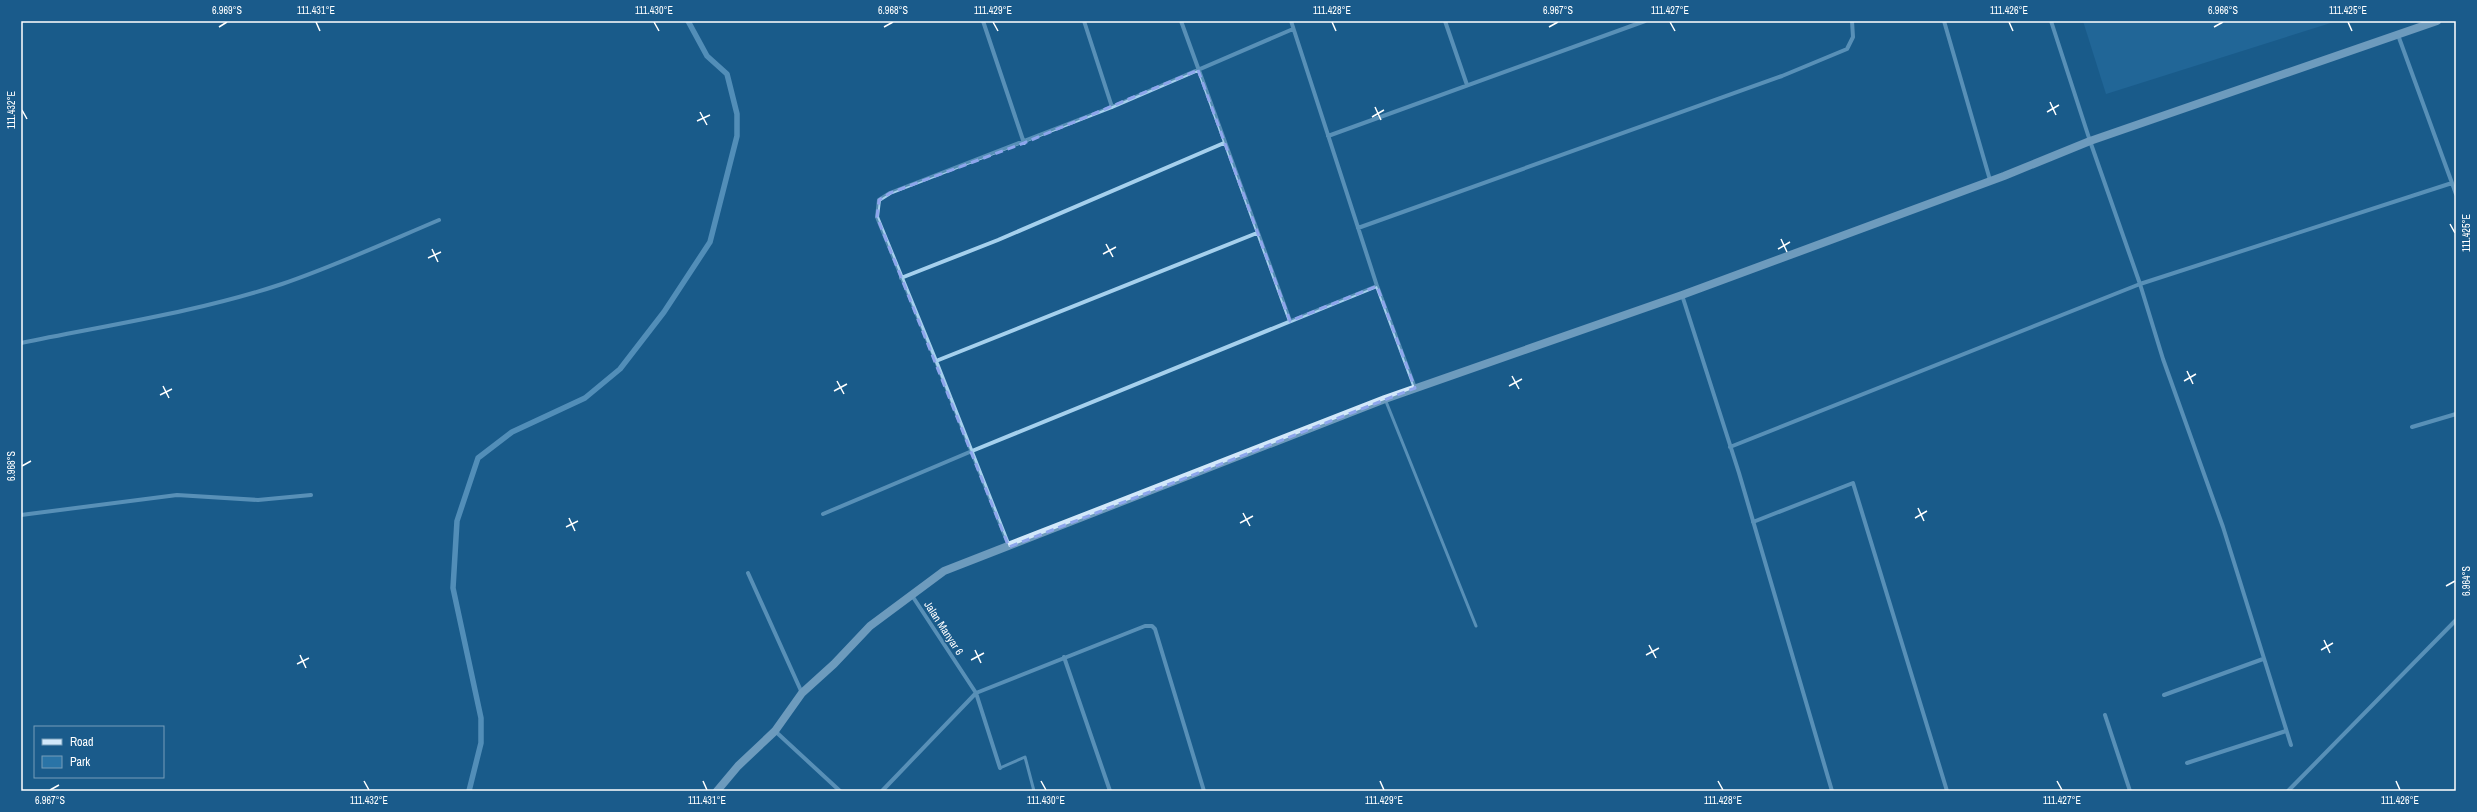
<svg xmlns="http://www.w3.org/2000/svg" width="2477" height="812" viewBox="0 0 2477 812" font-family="'Archivo Narrow',sans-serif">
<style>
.green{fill:#2a74a7}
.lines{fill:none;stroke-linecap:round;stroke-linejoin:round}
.stream{stroke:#98ccef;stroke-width:5.5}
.lane{stroke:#a5d0ed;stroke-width:3}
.street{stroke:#a5d0ed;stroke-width:4}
.secondary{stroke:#d2e8fa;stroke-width:8}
.marked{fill:none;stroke:#8ea6ec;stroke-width:3;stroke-dasharray:8 5;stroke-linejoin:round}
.ticks{fill:none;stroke:#fff;stroke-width:1.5}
.labels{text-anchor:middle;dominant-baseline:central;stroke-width:3;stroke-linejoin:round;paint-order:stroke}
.street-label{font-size:11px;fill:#fff;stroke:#1a5b8b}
.neatline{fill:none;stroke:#fff;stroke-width:1.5}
.ticks-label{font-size:10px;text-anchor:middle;fill:#fff}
</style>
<rect width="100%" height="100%" fill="#1a5b8b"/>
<path class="green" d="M2083 21H2337L2106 94Z"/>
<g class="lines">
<path class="stream" d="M469 791 481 743V718L453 588 457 521 478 458 512 432 585 398 620 369 664 312 710 242 737 136V114L727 74 707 56 688 21"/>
<path class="lane" d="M1385 399 1476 626
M1000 768 1025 757 1034 791"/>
<path class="street" d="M983 21 1024 143
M1084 21 1112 107
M1181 21 1290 321
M1291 21 1377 286 1415 388
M1445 21 1467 85
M1944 21 1990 180
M2051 21 2090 141 2140 284 2163 359 2223 527 2291 745
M2398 35 2456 194
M1328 136 1645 21
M1358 228 1782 76 1847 49 1853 37 1852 21
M901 278 998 240 1224 143
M1682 295 1739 473 1832 791
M21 343C108 325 198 312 282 284 335 266 387 242 439 220
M936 361 1257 233
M2412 427 2456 414
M1730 447 2140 284 2452 183
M823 514 972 451 1377 286
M21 515 177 495 258 500 311 495
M1753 522 1853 483 1947 791
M1009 546 936 361 877 217 879 200 890 193 1112 107 1293 29
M748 573 802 693
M911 594 976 693 1000 768
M1064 657 1110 791
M2164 695 2263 659
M2105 715 2130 791
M775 731 840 791
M2187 763 2286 731
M882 791 976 693 1145 626H1152L1155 629 1204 791
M2288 791 2456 620"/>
<path class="secondary" d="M717 791 738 766 775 731 802 693 834 664 870 626 944 571 1385 399 1682 295 2004 176 2090 141 2437 21"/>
</g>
<path d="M0 0H2477V812H0ZM1198 70 1290 321 1377 286 1415 388 1009 547 877 217 879 200 890 193 1024 143Z" fill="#1a5b8b" fill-opacity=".55" fill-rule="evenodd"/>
<path class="marked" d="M1198 70 1290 321 1377 286 1415 388 1009 547 877 217 879 200 890 193 1024 143Z"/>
<path class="ticks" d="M316 22 320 31M654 22 659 31M993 22 998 31M1332 22 1336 31M1670 22 1675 31M2009 22 2013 31M2348 22 2352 31M219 27 227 22M884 27 893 22M1549 27 1558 22M2214 27 2223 22M2050 102 2056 115M1375 107 1381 120M22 110 27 119M700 112 707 125M2047 112 2059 105M1372 117 1384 110M697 121 710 115M2450 224 2455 233M1781 239 1787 252M1106 244 1113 257M432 249 438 262M1778 249 1790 242M1103 254 1116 247M428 258 441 252M2187 371 2193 384M1512 376 1519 389M837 381 844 394M2184 381 2196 374M163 386 169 398M1509 386 1522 379M834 391 847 384M160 395 172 389M22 466 31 461M1918 508 1924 521M1243 513 1250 526M569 518 575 531M1915 518 1927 511M1240 523 1253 516M566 527 578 521M2446 586 2455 581M2324 640 2330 653M1649 645 1656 658M975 650 981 663M2321 650 2333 643M300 655 306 668M1646 655 1659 648M971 660 984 653M297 664 309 658M364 781 369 790M703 781 707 790M1041 781 1046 790M1380 781 1384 790M1718 781 1723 790M2057 781 2062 790M2396 781 2400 790M50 790 59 785"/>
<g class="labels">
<g class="street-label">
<text transform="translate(944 628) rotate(57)">Jalan Manyar 6</text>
</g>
</g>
<rect width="2477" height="812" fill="none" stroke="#1a5b8b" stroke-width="44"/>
<rect x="34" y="726" width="130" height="52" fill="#1a5b8b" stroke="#769db9"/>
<rect x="42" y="739" width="20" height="6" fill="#d2e8fa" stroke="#769db9"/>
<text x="70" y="746" font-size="12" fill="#ffffff">Road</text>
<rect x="42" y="756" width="20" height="12" fill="#2a74a7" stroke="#769db9"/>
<text x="70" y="766" font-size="12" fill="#ffffff">Park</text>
<rect x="22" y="22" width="2433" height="768" class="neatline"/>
<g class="ticks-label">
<text x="227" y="14">6.969°S</text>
<text x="316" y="14">111.431°E</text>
<text x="654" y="14">111.430°E</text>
<text x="893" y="14">6.968°S</text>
<text x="993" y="14">111.429°E</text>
<text x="1332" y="14">111.428°E</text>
<text x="1558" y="14">6.967°S</text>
<text x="1670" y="14">111.427°E</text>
<text x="2009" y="14">111.426°E</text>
<text x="2223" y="14">6.966°S</text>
<text x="2348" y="14">111.425°E</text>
<text transform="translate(11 110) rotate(-90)" y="4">111.432°E</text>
<text transform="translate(2466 233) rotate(-90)" y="4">111.425°E</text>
<text transform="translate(11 466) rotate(-90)" y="4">6.968°S</text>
<text transform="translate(2466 581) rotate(-90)" y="4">6.964°S</text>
<text x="50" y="804">6.967°S</text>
<text x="369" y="804">111.432°E</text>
<text x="707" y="804">111.431°E</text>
<text x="1046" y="804">111.430°E</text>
<text x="1384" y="804">111.429°E</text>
<text x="1723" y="804">111.428°E</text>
<text x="2062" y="804">111.427°E</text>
<text x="2400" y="804">111.426°E</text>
</g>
</svg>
